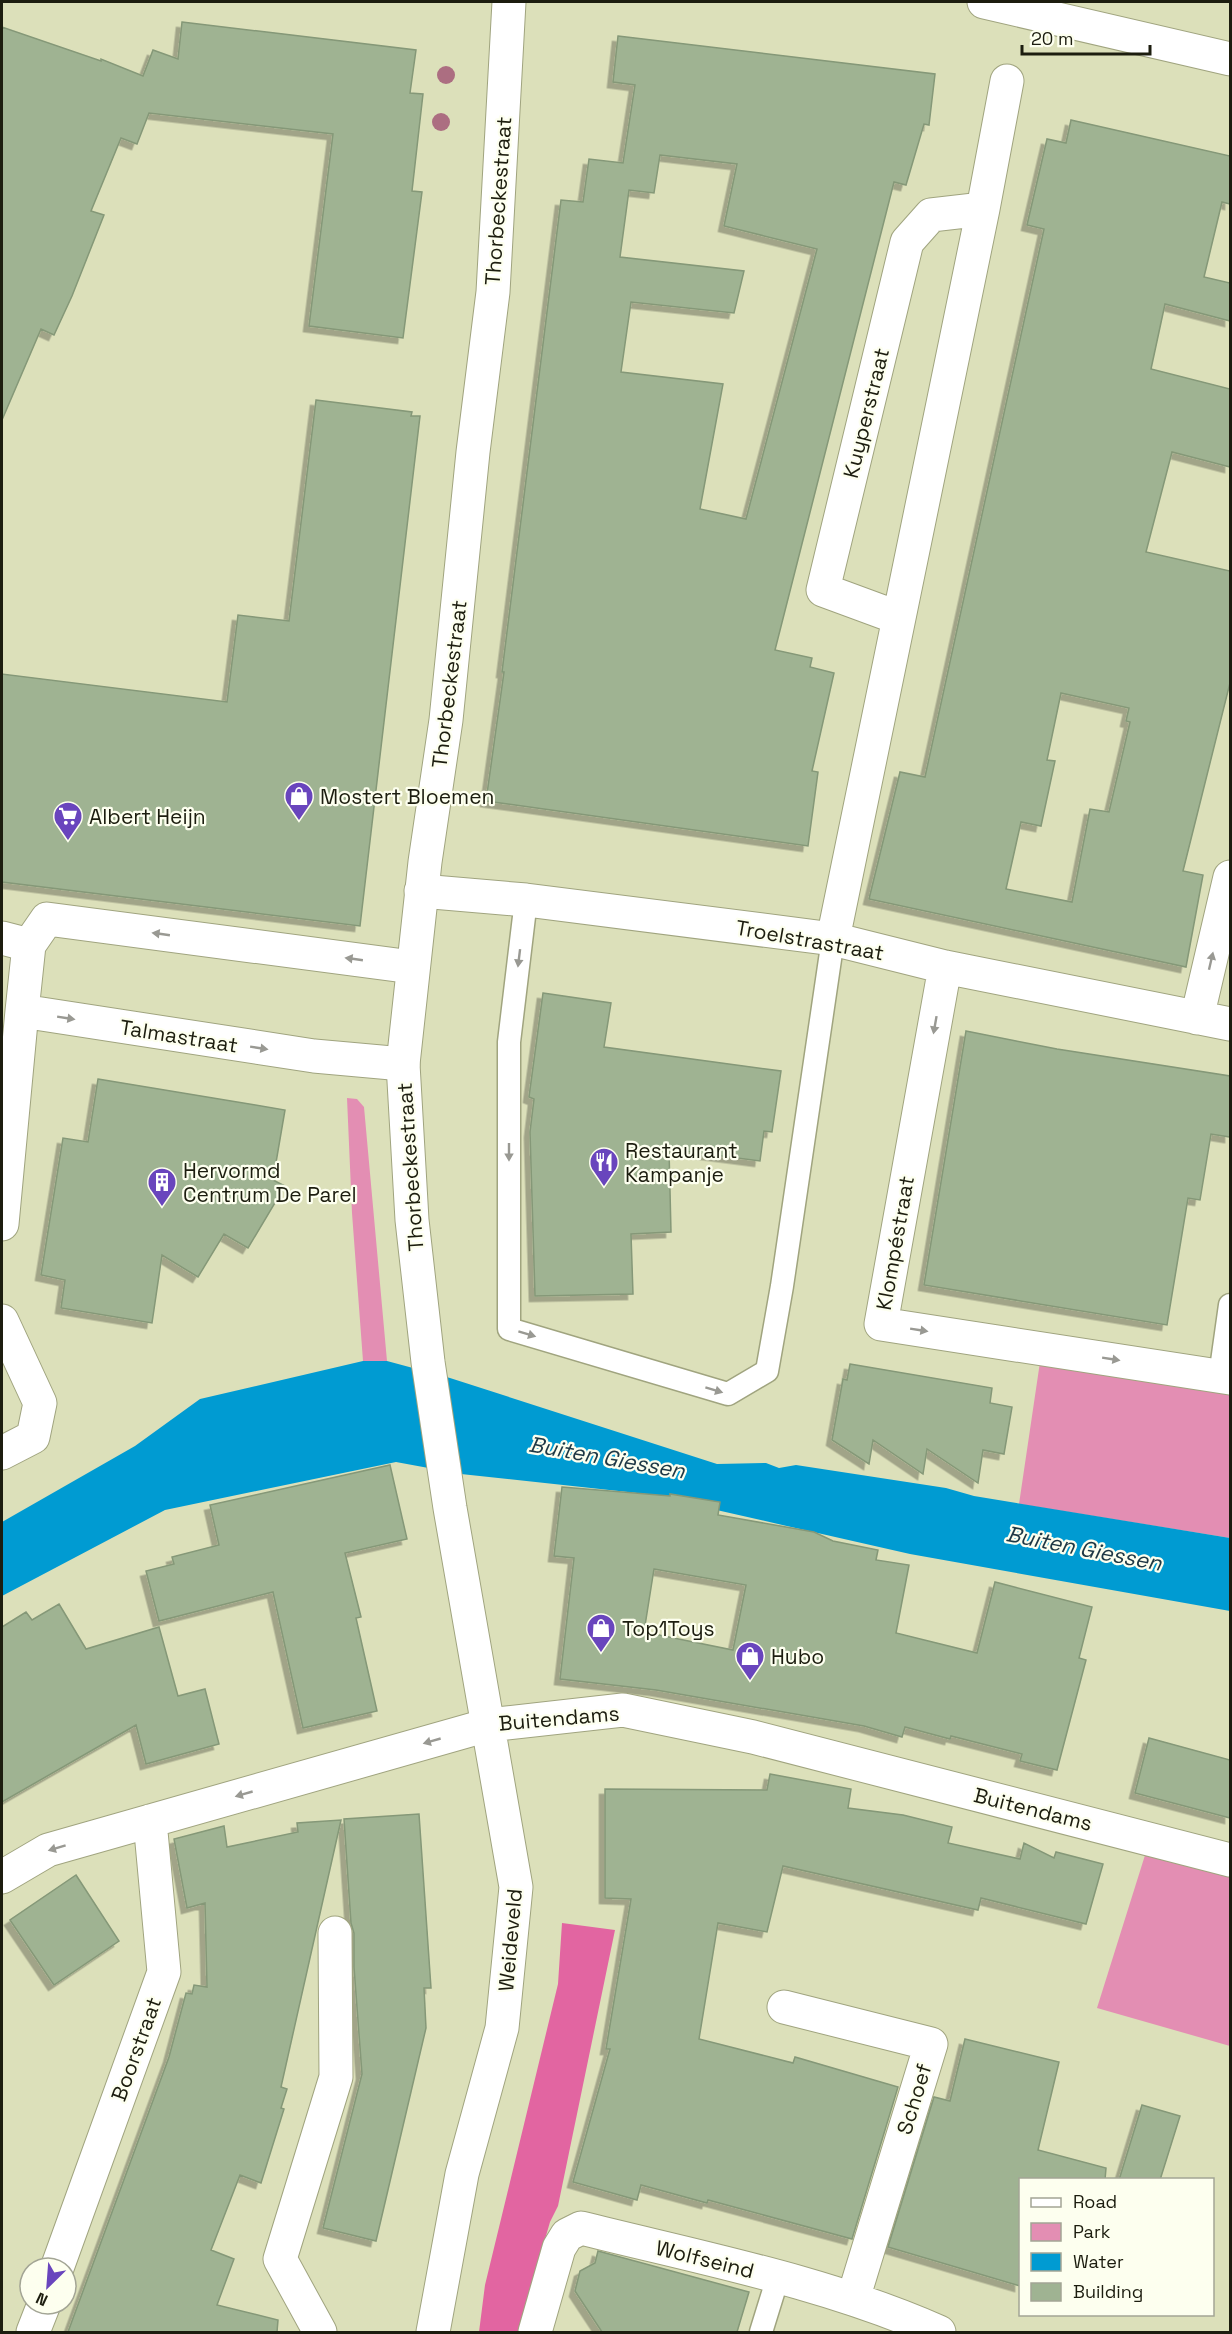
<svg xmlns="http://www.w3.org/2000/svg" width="1232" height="2334" viewBox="0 0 1232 2334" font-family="'Space Grotesk',sans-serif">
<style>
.green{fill:#e38eb3}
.forest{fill:#e265a1}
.water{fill:#009bd2}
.building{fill:#9fb392;stroke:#859878;stroke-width:1.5;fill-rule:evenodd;filter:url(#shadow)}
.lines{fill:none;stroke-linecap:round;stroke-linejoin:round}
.service-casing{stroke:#a0a47f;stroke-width:25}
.pedestrian-casing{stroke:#a0a47f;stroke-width:35}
.minor-casing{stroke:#a0a47f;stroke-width:35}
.tertiary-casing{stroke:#a0a47f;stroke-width:35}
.service{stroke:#fff;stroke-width:22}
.pedestrian{stroke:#fff;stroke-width:33}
.minor{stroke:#fff;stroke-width:33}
.tertiary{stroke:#fff;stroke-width:33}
.tree{fill:#ac6e81}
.oneway{fill:#999993}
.labels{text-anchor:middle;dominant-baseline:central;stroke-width:4.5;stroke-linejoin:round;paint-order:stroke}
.street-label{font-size:21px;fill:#1c1d0f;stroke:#fdffef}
.poi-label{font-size:21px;fill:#1c1d0f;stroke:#fdffef;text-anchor:start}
.water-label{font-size:22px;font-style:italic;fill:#1e3845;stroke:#fdffef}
</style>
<defs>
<filter id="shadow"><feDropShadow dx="-5.5" dy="5.5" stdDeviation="0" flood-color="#0004"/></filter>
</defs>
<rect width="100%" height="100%" fill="#dce0ba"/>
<path class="green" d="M347 1098 357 1099 364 1107 387 1361H363L352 1213Z
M1040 1362 1230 1393V1538L1019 1504Z
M1146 1852 1230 1876V2046L1097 2008Z"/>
<path class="forest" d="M562 1923 615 1930 558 2206 550 2222 518 2332H479L485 2285 558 1984Z"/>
<path class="water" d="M363 1361H387L450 1378 717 1464 766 1463 779 1468 796 1465 946 1488 974 1496 1230 1538V1611L910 1554 646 1494 461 1474 396 1462 165 1510 2 1596V1522L135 1446 200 1399Z"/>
<path class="building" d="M182 22 416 50 410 93 423 94 412 191 422 192 403 338 309 326 333 134 149 113 137 144 121 138 91 211 104 215 72 296 54 335 41 329 2 420V27L101 61V59L143 76 153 50 178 59Z
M618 36 935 74 929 125 924 124 906 185 894 182 775 650 812 658 810 667 834 673 812 771 818 772 808 846 486 801 504 672H502L561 200 583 202 589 159 623 163 635 85 613 82ZM660 155 737 164 724 226 817 249 746 519 700 509 723 384 621 372 631 302 734 313 744 271 620 257 629 190 654 193Z
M1071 120 1230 156V204L1222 202 1204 277 1230 283V321L1165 304 1151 369 1230 389V467L1172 452 1146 552 1230 571V683L1183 871 1203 875 1186 967 869 899 900 772 925 777 1044 229 1027 225 1047 139 1066 143ZM1061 693 1129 708 1126 721 1130 722 1109 812 1090 809 1072 902 1006 889 1021 822 1041 826 1055 761 1047 760Z
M316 400 412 412 411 416H420L360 926 2 882V674L227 702 238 615 289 621Z
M543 993 611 1003 604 1047 781 1071 772 1132 764 1131 760 1161 669 1149 671 1232 631 1234 633 1294 535 1296 530 1132 534 1099 529 1097Z
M966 1031 1057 1049 1230 1076V1137L1211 1134 1200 1200 1188 1198 1167 1325 924 1285Z
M98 1079 285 1110 273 1180 285 1186 248 1248 224 1234 198 1277 162 1255 152 1323 61 1308 65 1280 41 1275 63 1138 88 1142Z
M850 1364 992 1388 990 1403 1012 1407 1004 1454 983 1450 978 1483 927 1449 923 1474 873 1440 869 1464 832 1440 843 1379 847 1380Z
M390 1465 407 1539 345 1553 361 1617 356 1618 377 1711 303 1728 273 1592 159 1621 146 1571 174 1564 172 1557 219 1545 210 1505Z
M562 1487 670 1496V1494L720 1502 718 1515 814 1532 833 1541 878 1550 876 1560 909 1565 896 1633 977 1653 995 1582 1092 1607 1079 1658 1086 1660 1057 1770 1020 1761 1022 1754 951 1736 950 1739 905 1727 902 1737 864 1726 656 1690 560 1679 574 1558 554 1556ZM654 1569 746 1585 733 1650 644 1632Z
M59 1604 86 1649 159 1627 178 1696 205 1689 219 1744 146 1764 136 1725 2 1802V1627L26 1612 32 1620Z
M1149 1738 1230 1760V1818L1135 1793Z
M770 1774 851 1789 848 1808 903 1815 952 1827 948 1843 1020 1859 1024 1843 1054 1858 1056 1852 1103 1864 1086 1924 981 1898 978 1910 783 1866 767 1932 718 1923 699 2039 793 2063 795 2057 898 2087 852 2239 708 2200 707 2203 641 2185 637 2200 573 2182 610 2049H606L631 1899 605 1898V1789L767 1790Z
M419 1814 431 1988H424L426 2028 376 2241 323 2228 362 2074 354 1967V1933L351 1923 344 1819Z
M341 1820 281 2087 287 2089 281 2108 284 2109 261 2183 240 2175 211 2250 234 2259 217 2305 278 2320 277 2332H68L169 2057 186 1993 192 1994 194 1985 207 1987 205 1903 187 1908 174 1839 224 1826 227 1847 298 1832 297 1823Z
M76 1875 119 1941 54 1985 10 1920Z
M965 2039 1059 2062 1038 2150 1106 2168 1105 2180H1020V2286L888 2247 934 2097 950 2101Z
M1142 2105 1180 2116 1160 2180H1119Z
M598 2251 749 2292 737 2332H602L575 2291 580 2271 595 2263Z"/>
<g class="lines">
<g class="service-casing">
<path id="service" d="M526 900 509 1042V1329L728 1394 767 1371 782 1286 833 939
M1220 1376 1230 1305
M761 2332 778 2277"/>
</g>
<g class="pedestrian-casing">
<path id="pedestrian" d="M2 938 29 945"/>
</g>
<g class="minor-casing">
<path id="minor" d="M899 618 823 590 907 242 931 215 983 209
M421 891 526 900 833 939 945 967 1230 1024
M833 939 983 209 1007 81
M945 967 881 1324 1230 1378
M1197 1018 1230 877
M403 1064 314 1056 22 1011 29 945 47 919 412 967
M2 1224 22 1011
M2 1321 40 1403 33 1437 2 1453
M2 1877 48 1850 488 1725
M784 2007 931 2044 853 2299
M57 2268 164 1972 150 1821
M33 2332 44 2304
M320 2332 280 2259 336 2077 335 1933
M535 2332 559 2248 567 2235 581 2228C701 2258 826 2282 939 2332"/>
</g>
<g class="tertiary-casing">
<path id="tertiary" d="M984 2 1230 59
M488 1725 623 1710 753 1737 1230 1860
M433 2332 462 2174 502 2028 516 1887 450 1508 428 1362 412 1220 403 1064 425 862 446 720 473 452 493 292 509 2"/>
</g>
<use href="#service" class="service"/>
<use href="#pedestrian" class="pedestrian"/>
<use href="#minor" class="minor"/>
<use href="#tertiary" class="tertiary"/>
</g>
<g class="tree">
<circle cx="446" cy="75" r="9"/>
<circle cx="441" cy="122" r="9"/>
</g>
<defs><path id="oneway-solid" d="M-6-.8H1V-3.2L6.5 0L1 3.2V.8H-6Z" transform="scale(1.5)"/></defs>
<g class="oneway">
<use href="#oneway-solid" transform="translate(161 934) rotate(-172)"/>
<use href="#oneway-solid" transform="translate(519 958) rotate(97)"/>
<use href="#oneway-solid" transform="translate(354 959) rotate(-172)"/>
<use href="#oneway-solid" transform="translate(1211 961) rotate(-77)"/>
<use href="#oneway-solid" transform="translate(66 1018) rotate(9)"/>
<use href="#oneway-solid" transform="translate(935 1025) rotate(100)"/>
<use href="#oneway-solid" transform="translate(259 1048) rotate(9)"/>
<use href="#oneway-solid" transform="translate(509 1152) rotate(90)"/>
<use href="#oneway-solid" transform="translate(919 1330) rotate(9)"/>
<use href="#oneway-solid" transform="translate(527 1334) rotate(17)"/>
<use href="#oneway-solid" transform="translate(1111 1359) rotate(9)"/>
<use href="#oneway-solid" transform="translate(714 1390) rotate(17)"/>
<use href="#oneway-solid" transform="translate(432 1741) rotate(164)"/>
<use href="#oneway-solid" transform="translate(244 1794) rotate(164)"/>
<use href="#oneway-solid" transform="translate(57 1848) rotate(163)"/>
</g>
<defs>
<g id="shop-pin" transform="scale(1.5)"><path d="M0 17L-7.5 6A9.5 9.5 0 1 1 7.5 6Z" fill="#6945bd" stroke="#fdffef"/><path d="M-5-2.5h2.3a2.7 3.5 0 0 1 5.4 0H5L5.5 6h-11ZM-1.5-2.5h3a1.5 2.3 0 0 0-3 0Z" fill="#fff"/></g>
<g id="supermarket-pin" transform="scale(1.5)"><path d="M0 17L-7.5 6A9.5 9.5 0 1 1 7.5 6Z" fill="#6945bd" stroke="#fdffef"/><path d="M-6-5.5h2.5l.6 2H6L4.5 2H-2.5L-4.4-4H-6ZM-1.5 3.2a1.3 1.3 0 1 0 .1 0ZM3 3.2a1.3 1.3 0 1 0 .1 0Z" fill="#fff"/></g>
<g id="restaurant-pin" transform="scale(1.5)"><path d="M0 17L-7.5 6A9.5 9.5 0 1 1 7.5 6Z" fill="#6945bd" stroke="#fdffef"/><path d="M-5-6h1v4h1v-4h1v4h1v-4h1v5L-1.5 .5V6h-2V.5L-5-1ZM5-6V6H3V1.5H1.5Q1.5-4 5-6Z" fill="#fff"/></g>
<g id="building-pin" transform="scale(1.5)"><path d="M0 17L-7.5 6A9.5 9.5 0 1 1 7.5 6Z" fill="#6945bd" stroke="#fdffef"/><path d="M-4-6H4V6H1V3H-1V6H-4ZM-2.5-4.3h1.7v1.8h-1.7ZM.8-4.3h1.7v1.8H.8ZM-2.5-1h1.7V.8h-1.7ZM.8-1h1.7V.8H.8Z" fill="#fff"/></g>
</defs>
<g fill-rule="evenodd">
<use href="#shop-pin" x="299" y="796"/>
<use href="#supermarket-pin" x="68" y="816"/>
<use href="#restaurant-pin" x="604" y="1162"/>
<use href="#building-pin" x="162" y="1182"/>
<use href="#shop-pin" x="601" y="1628"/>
<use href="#shop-pin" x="750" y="1656"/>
</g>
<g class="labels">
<g class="street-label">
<text transform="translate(498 201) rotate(-86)">Thorbeckestraat</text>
<text transform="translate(866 413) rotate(-76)">Kuyperstraat</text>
<text transform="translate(449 684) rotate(-83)">Thorbeckestraat</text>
<text transform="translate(810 940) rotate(10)">Troelstrastraat</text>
<text transform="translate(179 1036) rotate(9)">Talmastraat</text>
<text transform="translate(410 1167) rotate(-94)">Thorbeckestraat</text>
<text transform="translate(895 1243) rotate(-80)">Klompéstraat</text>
<text transform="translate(559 1718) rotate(-5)">Buitendams</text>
<text transform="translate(1033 1809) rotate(14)">Buitendams</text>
<text transform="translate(510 1940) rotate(-85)">Weideveld</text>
<text transform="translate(136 2049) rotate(-70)">Boorstraat</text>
<text transform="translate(914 2099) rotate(-73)">Schoef</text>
<text transform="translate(705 2259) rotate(14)">Wolfseind</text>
</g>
<g class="poi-label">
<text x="320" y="796">Mostert Bloemen</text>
<text x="89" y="816">Albert Heijn</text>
<text x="625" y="1150">Restaurant<tspan x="625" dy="24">Kampanje</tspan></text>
<text x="183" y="1170">Hervormd<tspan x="183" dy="24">Centrum De Parel</tspan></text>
<text x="622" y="1628">Top1Toys</text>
<text x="771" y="1656">Hubo</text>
</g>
<g class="water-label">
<text transform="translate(607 1457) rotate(10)">Buiten Giessen</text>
<text transform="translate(1084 1548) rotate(11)">Buiten Giessen</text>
</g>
</g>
<rect width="1232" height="2334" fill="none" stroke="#1c1d0f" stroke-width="6"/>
<rect x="1019" y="2178" width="195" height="138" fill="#fdffef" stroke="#a3a595" stroke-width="1.5"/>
<rect x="1031" y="2198" width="30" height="9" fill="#ffffff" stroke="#a3a595" stroke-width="1.5"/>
<text x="1073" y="2208" font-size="18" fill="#1c1d0f">Road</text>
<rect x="1031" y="2223" width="30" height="18" fill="#e38eb3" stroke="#a3a595" stroke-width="1.5"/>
<text x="1073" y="2238" font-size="18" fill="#1c1d0f">Park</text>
<rect x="1031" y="2253" width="30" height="18" fill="#009bd2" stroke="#a3a595" stroke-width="1.5"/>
<text x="1073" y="2268" font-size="18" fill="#1c1d0f">Water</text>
<rect x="1031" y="2283" width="30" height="18" fill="#9fb392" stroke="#a3a595" stroke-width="1.5"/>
<text x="1073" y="2298" font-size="18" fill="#1c1d0f">Building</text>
<g transform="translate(48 2286) rotate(205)"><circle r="28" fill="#fdffef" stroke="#a3a595" stroke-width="1.5"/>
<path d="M0-4.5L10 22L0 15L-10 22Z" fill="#6945bd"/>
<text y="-9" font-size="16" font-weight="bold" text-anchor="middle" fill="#1c1d0f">N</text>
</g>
<path d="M1022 45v9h128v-9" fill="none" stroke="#1c1d0f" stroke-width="3"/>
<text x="1031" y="45" font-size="18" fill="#1c1d0f" stroke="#fdffef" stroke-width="4.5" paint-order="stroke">20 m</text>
</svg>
